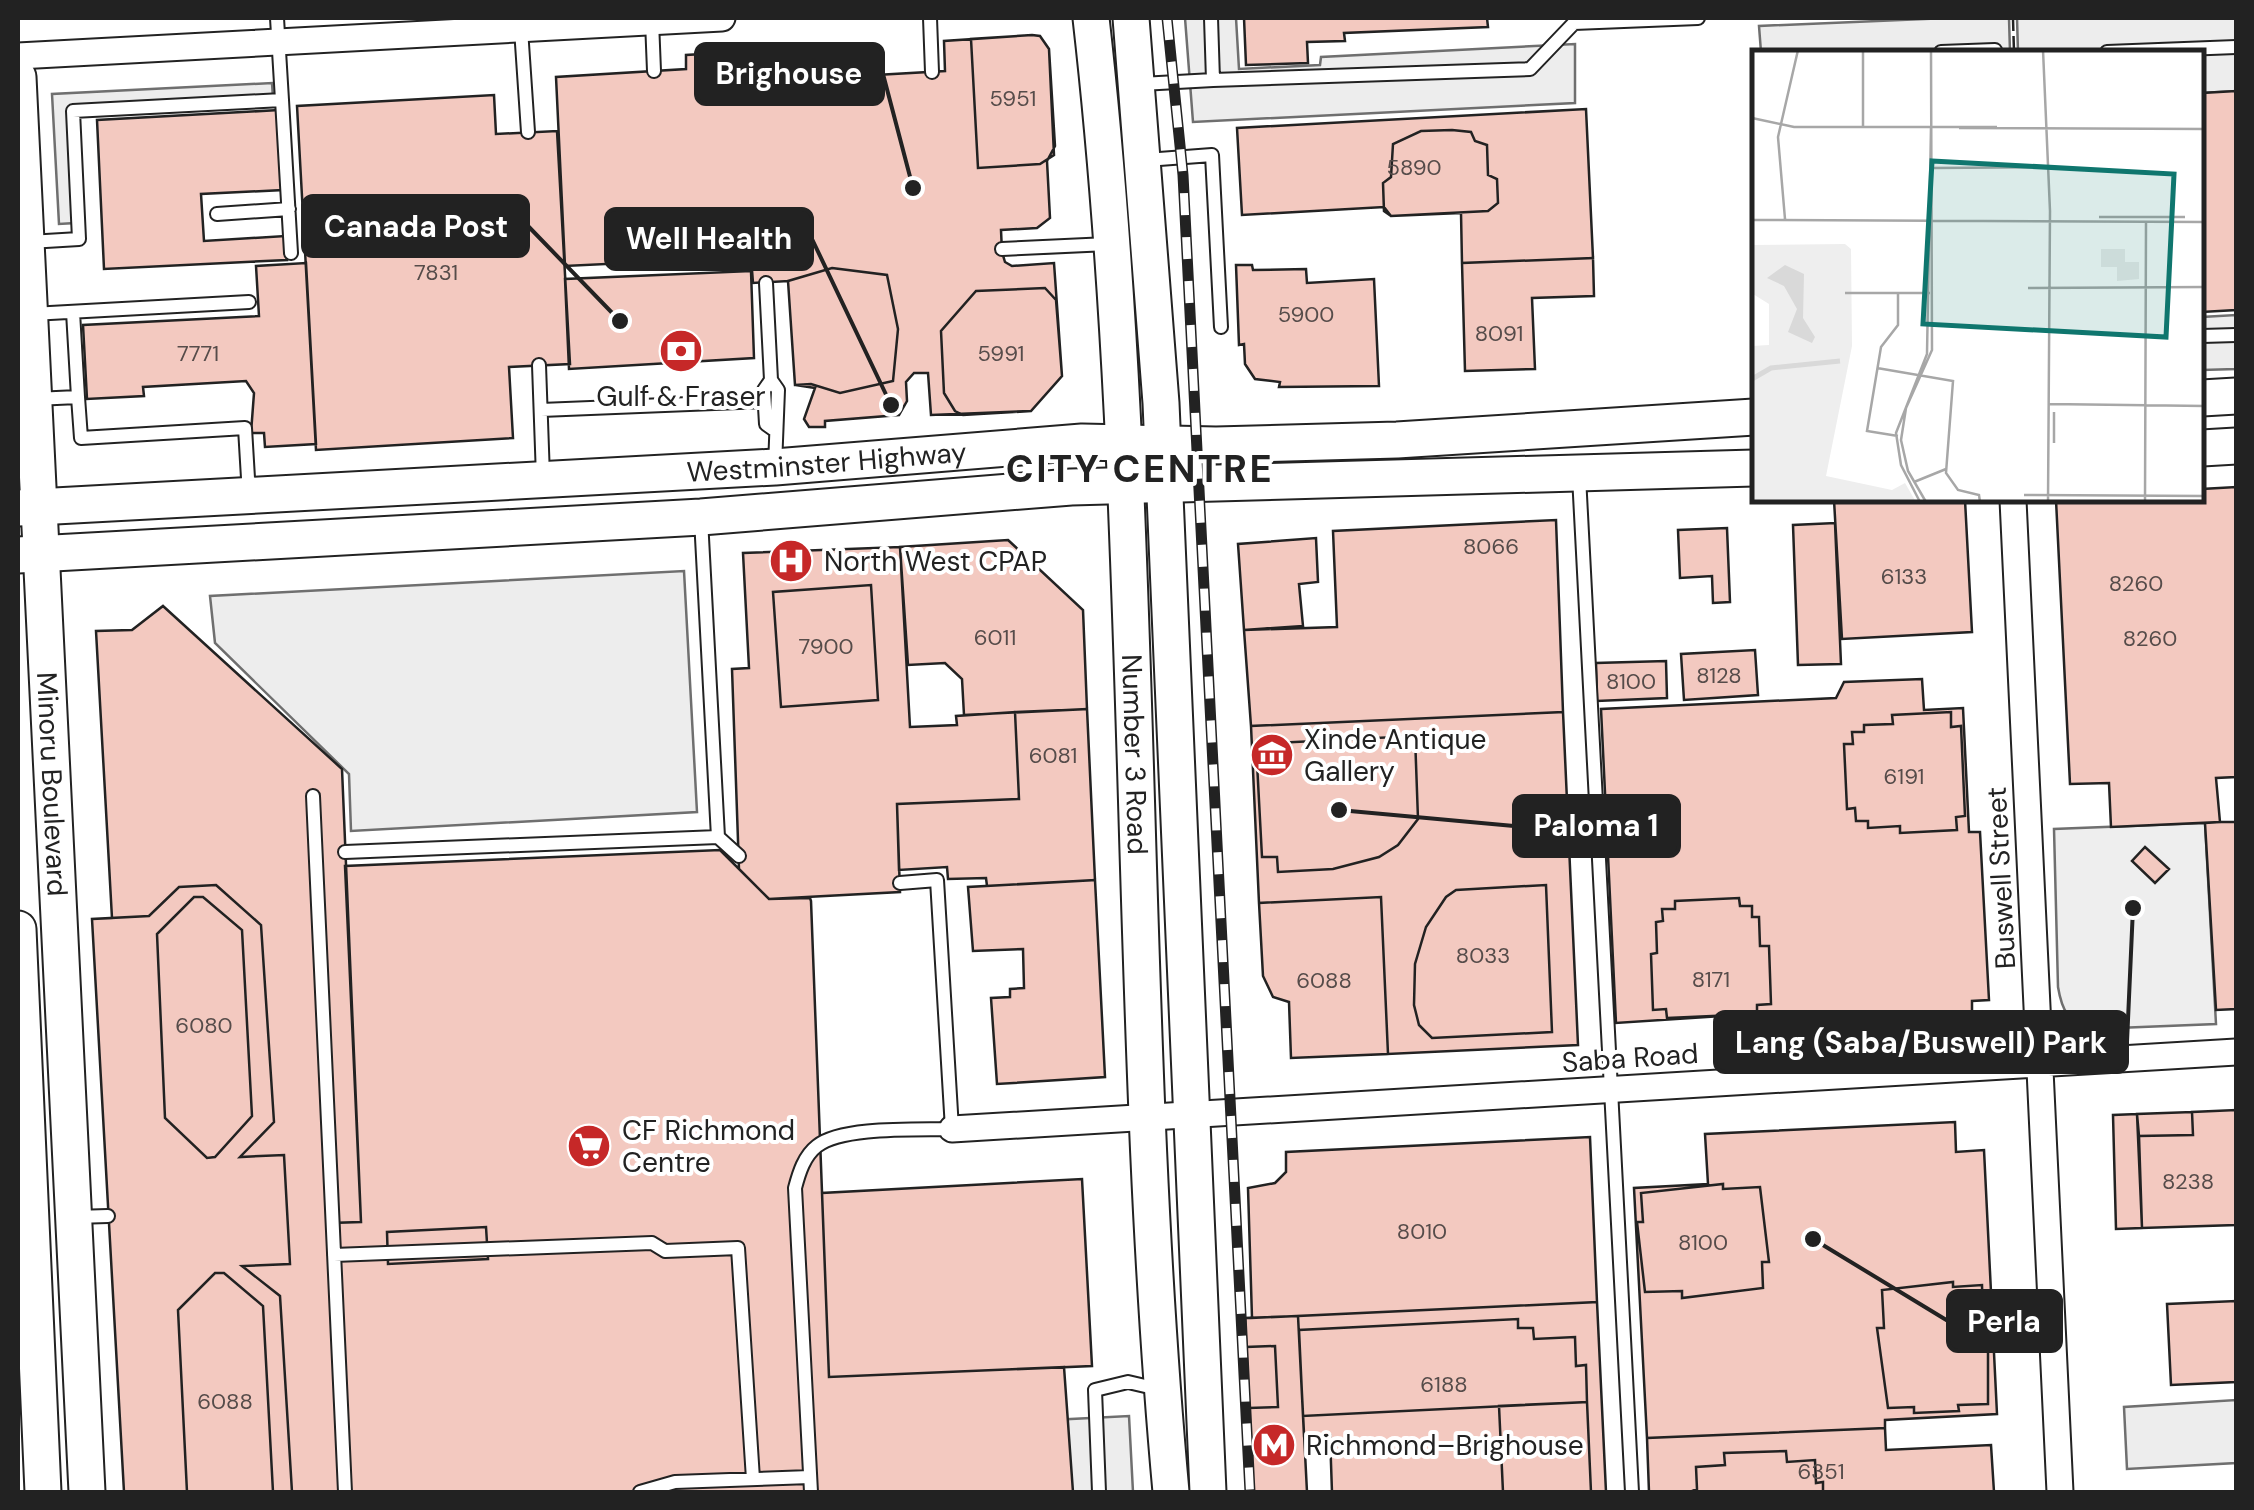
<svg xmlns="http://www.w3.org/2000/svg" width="2254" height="1510" viewBox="0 0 2254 1510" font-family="'DM Sans',sans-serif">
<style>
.green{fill:#eee;stroke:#6f6f6f;stroke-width:2.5}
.parking{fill:#ededed;stroke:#6f6f6f;stroke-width:2.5}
.building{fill:#f3c9c0;stroke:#222;stroke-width:2.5}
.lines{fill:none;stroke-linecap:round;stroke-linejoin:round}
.lane-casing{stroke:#222;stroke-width:16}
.street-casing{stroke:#222;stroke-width:29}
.secondary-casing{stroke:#222;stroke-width:39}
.lane{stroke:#fff;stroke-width:12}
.street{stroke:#fff;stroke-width:25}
.secondary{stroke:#fff;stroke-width:35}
.rail-casing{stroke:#222;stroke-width:11}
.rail{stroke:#fff;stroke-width:8;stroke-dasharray:22;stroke-linecap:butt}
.fence{stroke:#222;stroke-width:2.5;stroke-dasharray:12 5;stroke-linecap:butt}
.labels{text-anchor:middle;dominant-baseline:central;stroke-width:8;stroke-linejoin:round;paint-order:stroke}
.number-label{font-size:22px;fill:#564c4a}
.poi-label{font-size:28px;fill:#222;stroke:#fff;text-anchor:start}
.street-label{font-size:28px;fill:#222;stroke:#fff}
.district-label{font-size:38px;font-weight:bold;letter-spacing:2.5px;fill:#222;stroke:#fff}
.inset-river{fill:none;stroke:#d9d9d9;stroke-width:5}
.inset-road{fill:none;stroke:#a7a7a7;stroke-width:2.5}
.view{fill:#0f766e;fill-opacity:0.15;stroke:#0f766e;stroke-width:5}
.inset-edge{fill:none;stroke:#222;stroke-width:5}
.leader{fill:none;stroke:#222;stroke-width:4}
.callout-dot{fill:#222;stroke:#fff;stroke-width:4}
.callout{fill:#222;stroke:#222;stroke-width:4}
.callout-label{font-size:30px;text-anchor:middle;font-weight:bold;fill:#fff}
</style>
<rect width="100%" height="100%" fill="#fff"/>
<path class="green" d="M2205 823 2216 1024 2092 1029C2068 1022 2062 1011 2058 987L2054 829Z"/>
<path class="parking" d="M1185 18H1236L1239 69 1320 65 1321 57 1575 44V103L1193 122Z
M1948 18H2009L2010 52H1761L1759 26Z
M2017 18H2236V91L2202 93V52H2018Z
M272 83 273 98 69 108 75 223 59 224 52 94Z
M2236 315V369L2202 370V317Z
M684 571 697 812 351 831 349 774 215 643 210 596Z
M2236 1400V1463L2127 1469 2124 1407Z
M1129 1416 1133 1492H1056L1052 1420Z"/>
<path class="building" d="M1244 18H1487L1488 27 1344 33 1345 41 1307 42 1308 63 1246 65Z
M1032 35 1040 36 1049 49 1054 155 1040 164 978 168 971 39Z
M1032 35 1040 36 1049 49 1055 146 1047 161 1050 218 1037 228 1001 230 1002 252 1005 262 1012 266 1054 263 1062 376 1031 411 931 415 928 373H914L906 382 907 401 899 415 825 421V427H809L804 419 815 388 795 385 788 281 753 283 751 257 565 266 556 77 686 69V55L771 50 772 81 945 71 944 41Z
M2236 91V310L2202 312V93Z
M494 95 496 134 557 131 570 364 509 367 513 438 316 450 297 106Z
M1586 109 1593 258 1462 263 1461 213 1391 216 1384 207 1242 215 1237 128Z
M279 110 283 190 201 194 204 241 285 236 287 260 104 269 97 120Z
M1452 130 1471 132 1475 141 1487 145 1488 175 1497 179 1498 203 1488 211 1391 216 1384 211 1383 183 1391 177 1393 144 1421 131Z
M1593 258 1594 296 1532 298 1535 369 1465 371 1462 263Z
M306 263 316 444 265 447 264 433H251L254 393 246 381 143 387 144 396 87 399 83 325 259 316 256 266Z
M1236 265H1252L1253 270 1306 269 1307 283 1374 279 1379 386 1279 387 1280 382 1255 379 1245 364 1244 344 1239 345Z
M832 268 887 275 898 329 893 381 840 393 811 384 795 385 788 281Z
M751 271 754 358 569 369 565 279Z
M1045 288 1056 300 1062 376 1031 411 963 415 955 411 944 393 941 331 976 291Z
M2236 487V777L2216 778 2220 822 2111 827 2109 783 2070 784 2056 500H2202V489Z
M1834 500H1965L1972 632 1842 639Z
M1556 520 1563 712 1251 726 1244 630 1337 627 1333 531Z
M1835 523 1841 664 1798 665 1793 525Z
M1727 528 1730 602 1713 603 1712 576 1680 578 1678 530Z
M1316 538 1318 582 1299 584 1303 626 1244 630 1238 544Z
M1008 540 1083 610 1087 709 964 715 962 679 945 663 908 665 900 547Z
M900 547 910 727 957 725 956 716 1015 712 1019 799 897 804 900 892 769 899 739 869 732 669 749 668 743 553Z
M871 585 878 700 781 707 773 592Z
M163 606 342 769 361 1222 330 1223 342 1492H124L92 919 112 918 96 631 132 630Z
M1755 650 1758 695 1684 700 1681 654Z
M1666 661 1667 698 1597 701 1596 663Z
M1922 679 1924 710 1963 708 1969 832H1980L1989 1000 1972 1001V1018L1768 1029V1013L1616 1023 1601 709 1836 698 1844 682Z
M1087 709 1095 880 987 886 986 878 948 879 947 867 899 870 897 804 1019 799 1015 712Z
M1563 712 1578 1045 1388 1054 1381 897 1259 903 1251 726Z
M1951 712V727L1961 726 1965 816 1956 817 1957 830 1900 833V826L1868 828V821H1856L1855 808 1847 809 1844 744H1853L1852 732H1864V725L1893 724 1892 715Z
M1415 736 1418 819 1398 845 1379 857 1333 869 1278 872 1277 857H1262L1256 744Z
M2220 822H2236V1009L2216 1010 2205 823Z
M2145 847 2169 869 2155 883 2132 861Z
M720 850 769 899 810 898 811 901 829 1377 1064 1367 1073 1492H342L330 1223 361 1222 345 866Z
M1095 880 1105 1077 997 1084 991 998 1010 997V989L1024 988 1023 949 973 951 968 887Z
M216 885 261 925 274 1122 240 1157 284 1155 290 1264 242 1266 280 1296 292 1492H124L92 919 149 916 179 887Z
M1546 885 1552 1032 1432 1038 1419 1025 1414 1005 1415 964 1426 927 1446 897 1456 890Z
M194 897H203L242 930 252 1116 215 1157 207 1158 165 1118 157 934Z
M1381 897 1388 1054 1291 1058 1289 1002 1273 997 1263 976 1259 903Z
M1739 898 1740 906H1752V917H1759L1760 946H1769L1771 1004 1757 1005V1014L1667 1018 1666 1009 1653 1010 1651 954 1657 953 1656 922 1663 921 1662 909H1675V901Z
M2236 1110V1225L2142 1228 2139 1136 2193 1135 2192 1112Z
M2192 1112 2193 1135 2139 1136 2137 1114Z
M2137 1114 2142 1228 2116 1229 2113 1115Z
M1955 1122 1956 1152 1984 1150 1997 1414 1885 1420V1428L1647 1438 1634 1188 1708 1184 1705 1134Z
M1590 1137 1597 1302 1252 1318 1248 1188 1275 1183 1286 1172V1152Z
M1082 1179 1092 1366 829 1377 822 1193Z
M1723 1184V1189L1760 1187 1769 1262H1762L1763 1288 1682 1298V1291L1645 1292 1637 1222H1643L1641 1193Z
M486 1227 488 1259 388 1264 387 1232Z
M215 1273H224L263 1306 273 1492H187L178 1310Z
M1953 1282V1287L1982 1285 1983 1323H1988V1404L1958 1405 1959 1411 1914 1413V1407L1888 1408 1877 1328H1884L1882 1290Z
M2236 1301V1382L2171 1385 2167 1304Z
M1597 1302 1606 1492H1332L1330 1435 1304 1436 1298 1316Z
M1298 1316 1307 1492H1253L1245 1318Z
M1518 1319V1328H1533L1534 1339 1575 1337 1576 1366 1586 1365 1587 1402 1303 1416 1299 1330Z
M1275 1346 1278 1407 1249 1408 1246 1347Z
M1587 1402 1591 1492H1503L1499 1406Z
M1885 1428 1886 1450 1991 1445 1994 1492H1649L1647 1438Z
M1786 1451 1787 1462 1815 1460 1816 1483 1823 1482V1492H1690L1697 1489 1696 1467 1725 1465 1724 1453Z"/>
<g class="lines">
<g class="lane-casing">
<path id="lane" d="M930 18 932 72
M1211 18 1213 80 1530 69 1574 23 1698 18
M652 21 654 71
M521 29 528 132
M1941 52 1995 50
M2107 52 2236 47
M1141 84 1213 80
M282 100 291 253
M1146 160 1212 155 1221 327
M217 214 289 209
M29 242 79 239 73 111 282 100 277 18
M1002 249 1108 244
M766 283 771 380
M73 312 78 397
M32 314 249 302
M2202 336 2236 335
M539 365 543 477
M35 399 78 397 81 438 245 428 249 495
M541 410 764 401
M773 429 766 424 764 390 771 380 778 390 775 466
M1579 476 1632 1492
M701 519 718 837
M313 796 345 1492
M345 852 718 837 739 856
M75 1217 108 1216
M334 1255 652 1243 665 1251 738 1248 753 1479
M640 1492 675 1482 810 1477
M811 1492 795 1188C799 1173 804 1156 817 1146 842 1126 918 1130 952 1129L937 880 900 883
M1099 1492 1095 1390 1128 1382 1158 1389"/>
</g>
<g class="street-casing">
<path id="street" d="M18 56 722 18
M2013 500 2060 1492
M952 1129 2236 1052"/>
</g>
<g class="secondary-casing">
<g id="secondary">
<path id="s1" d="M1091 18C1147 507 1126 1002 1171 1492"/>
<path d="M1131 18 1161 403 1208 1492"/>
<path id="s2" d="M18 77 87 1492"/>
<path d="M2202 398 2236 396"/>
<path d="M2202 448 2236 446"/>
<path id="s3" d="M18 508 775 467 1082 442 1216 445 1397 440 1754 417"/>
<path d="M18 555 701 517 1071 487 1754 468"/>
<path d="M18 929 43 1492"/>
</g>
</g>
<use href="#lane" class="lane"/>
<use href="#street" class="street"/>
<use href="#secondary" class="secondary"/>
<g class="rail-casing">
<path id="rail" d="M1167 18 1183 175 1250 1492"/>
</g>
<use href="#rail" class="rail"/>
<path class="fence" d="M2013 19 2014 52"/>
</g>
<defs>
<g id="bank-disc" transform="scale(2.25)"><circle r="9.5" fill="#c62828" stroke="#fff"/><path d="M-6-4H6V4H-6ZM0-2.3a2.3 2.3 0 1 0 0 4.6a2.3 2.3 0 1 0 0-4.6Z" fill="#fff"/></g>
<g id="hospital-disc" transform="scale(2.25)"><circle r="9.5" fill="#c62828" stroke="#fff"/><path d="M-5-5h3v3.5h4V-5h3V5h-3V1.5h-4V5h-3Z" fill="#fff"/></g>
<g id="museum-disc" transform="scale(2.25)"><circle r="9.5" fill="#c62828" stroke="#fff"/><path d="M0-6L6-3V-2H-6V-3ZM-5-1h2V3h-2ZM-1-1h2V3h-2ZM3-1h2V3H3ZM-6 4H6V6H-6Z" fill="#fff"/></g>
<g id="supermarket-disc" transform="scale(2.25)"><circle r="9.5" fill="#c62828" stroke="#fff"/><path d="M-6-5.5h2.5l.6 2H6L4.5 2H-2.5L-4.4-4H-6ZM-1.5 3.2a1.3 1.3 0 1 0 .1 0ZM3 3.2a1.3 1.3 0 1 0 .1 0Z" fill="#fff"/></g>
<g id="metro-disc" transform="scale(2.25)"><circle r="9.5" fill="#c62828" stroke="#fff"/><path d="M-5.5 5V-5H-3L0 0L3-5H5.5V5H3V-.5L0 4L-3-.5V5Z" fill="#fff"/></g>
</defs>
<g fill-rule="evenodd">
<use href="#bank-disc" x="681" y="351"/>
<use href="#hospital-disc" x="791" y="561"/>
<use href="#museum-disc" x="1272" y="755"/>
<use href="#supermarket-disc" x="589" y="1146"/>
<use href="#metro-disc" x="1274" y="1445"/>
</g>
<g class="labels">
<g class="number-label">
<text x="1013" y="98">5951</text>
<text x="1414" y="167">5890</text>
<text x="436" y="272">7831</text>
<text x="1306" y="314">5900</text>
<text x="1499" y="333">8091</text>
<text x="198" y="353">7771</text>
<text x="1001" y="353">5991</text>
<text x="1491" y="546">8066</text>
<text x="1904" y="576">6133</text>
<text x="2136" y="583">8260</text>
<text x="995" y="637">6011</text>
<text x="2150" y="638">8260</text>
<text x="826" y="646">7900</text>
<text x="1719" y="675">8128</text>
<text x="1631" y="681">8100</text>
<text x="1053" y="755">6081</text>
<text x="1904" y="776">6191</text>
<text x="1483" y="955">8033</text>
<text x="1711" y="979">8171</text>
<text x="1324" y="980">6088</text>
<text x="204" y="1025">6080</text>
<text x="2188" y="1181">8238</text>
<text x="1422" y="1231">8010</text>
<text x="1703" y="1242">8100</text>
<text x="1444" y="1384">6188</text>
<text x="225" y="1401">6088</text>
<text x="1821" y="1471">6351</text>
</g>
<g class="poi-label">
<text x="681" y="396" text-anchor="middle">Gulf &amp; Fraser</text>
<text x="824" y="561">North West CPAP</text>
<text x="1304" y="739">Xinde Antique<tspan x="1304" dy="32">Gallery</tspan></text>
<text x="622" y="1130">CF Richmond<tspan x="622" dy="32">Centre</tspan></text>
<text x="1306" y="1445">Richmond–Brighouse</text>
</g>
<g class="street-label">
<text stroke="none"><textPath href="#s3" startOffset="810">Westminster Highway</textPath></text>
<text stroke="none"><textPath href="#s1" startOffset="738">Number 3 Road</textPath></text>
<text stroke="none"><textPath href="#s2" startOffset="708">Minoru Boulevard</textPath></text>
<text transform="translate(2001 878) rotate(-93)">Buswell Street</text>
<text transform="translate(1630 1058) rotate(-4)">Saba Road</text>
</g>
<g class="district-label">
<text x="1140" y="469">CITY CENTRE</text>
</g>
</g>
<g transform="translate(1752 50)">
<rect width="452" height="452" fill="#fff"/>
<path d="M93 194 99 199 100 296 74 426 140 440 153 433 164 452H0V296L17 295V254L1 244 0 195ZM349 199H373V212H387V229L365 231V217H349Z" fill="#eee"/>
<path d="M33 215 52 224 51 268 63 287 60 293 36 282 45 259 32 236 15 228Z" fill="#d9d9d9"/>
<path class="inset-river" d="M0 329 19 318 88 311"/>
<path class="inset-road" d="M291 0 298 161 296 452M0 68 42 77H245M111 77V0M207 78 453 79M181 118 297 117M347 167H433M33 169 26 87 46 0M0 170 453 172M276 238 453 237M93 243H178M125 318 201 331 194 423 206 440 227 445 228 452M297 354 453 356M146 386 115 381 129 297 146 275V243M302 393V362M162 432 194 419M272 445 453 446M168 452 149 415 144 383 175 304 179 77M174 452 156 421 149 390 154 358 180 300 179 0M393 452 394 172"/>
<path class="view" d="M180 111 422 124 414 287 171 274Z"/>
<rect width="452" height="452" class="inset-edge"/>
</g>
<path class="leader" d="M913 188L883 74M620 321L528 226M891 405L812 239M1339 810L1514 826M2133 908L2127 1042M1813 1239L1948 1321"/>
<g class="callout-dot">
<circle cx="913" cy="188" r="10"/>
<circle cx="620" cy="321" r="10"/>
<circle cx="891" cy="405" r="10"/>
<circle cx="1339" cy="810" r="10"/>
<circle cx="2133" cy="908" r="10"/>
<circle cx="1813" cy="1239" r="10"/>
</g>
<g class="callout">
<rect x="696" y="44" width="187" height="60" rx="10"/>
<rect x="303" y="196" width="225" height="60" rx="10"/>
<rect x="606" y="209" width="206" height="60" rx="10"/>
<rect x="1514" y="796" width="165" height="60" rx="10"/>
<rect x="1715" y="1012" width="412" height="60" rx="10"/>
<rect x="1948" y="1291" width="113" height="60" rx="10"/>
</g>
<g class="callout-label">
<text x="789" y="84">Brighouse</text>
<text x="416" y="237">Canada Post</text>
<text x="709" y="249">Well Health</text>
<text x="1596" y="836">Paloma 1</text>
<text x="1921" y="1053">Lang (Saba/Buswell) Park</text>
<text x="2004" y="1332">Perla</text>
</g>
<rect width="2254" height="1510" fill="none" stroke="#222222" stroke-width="40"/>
</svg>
